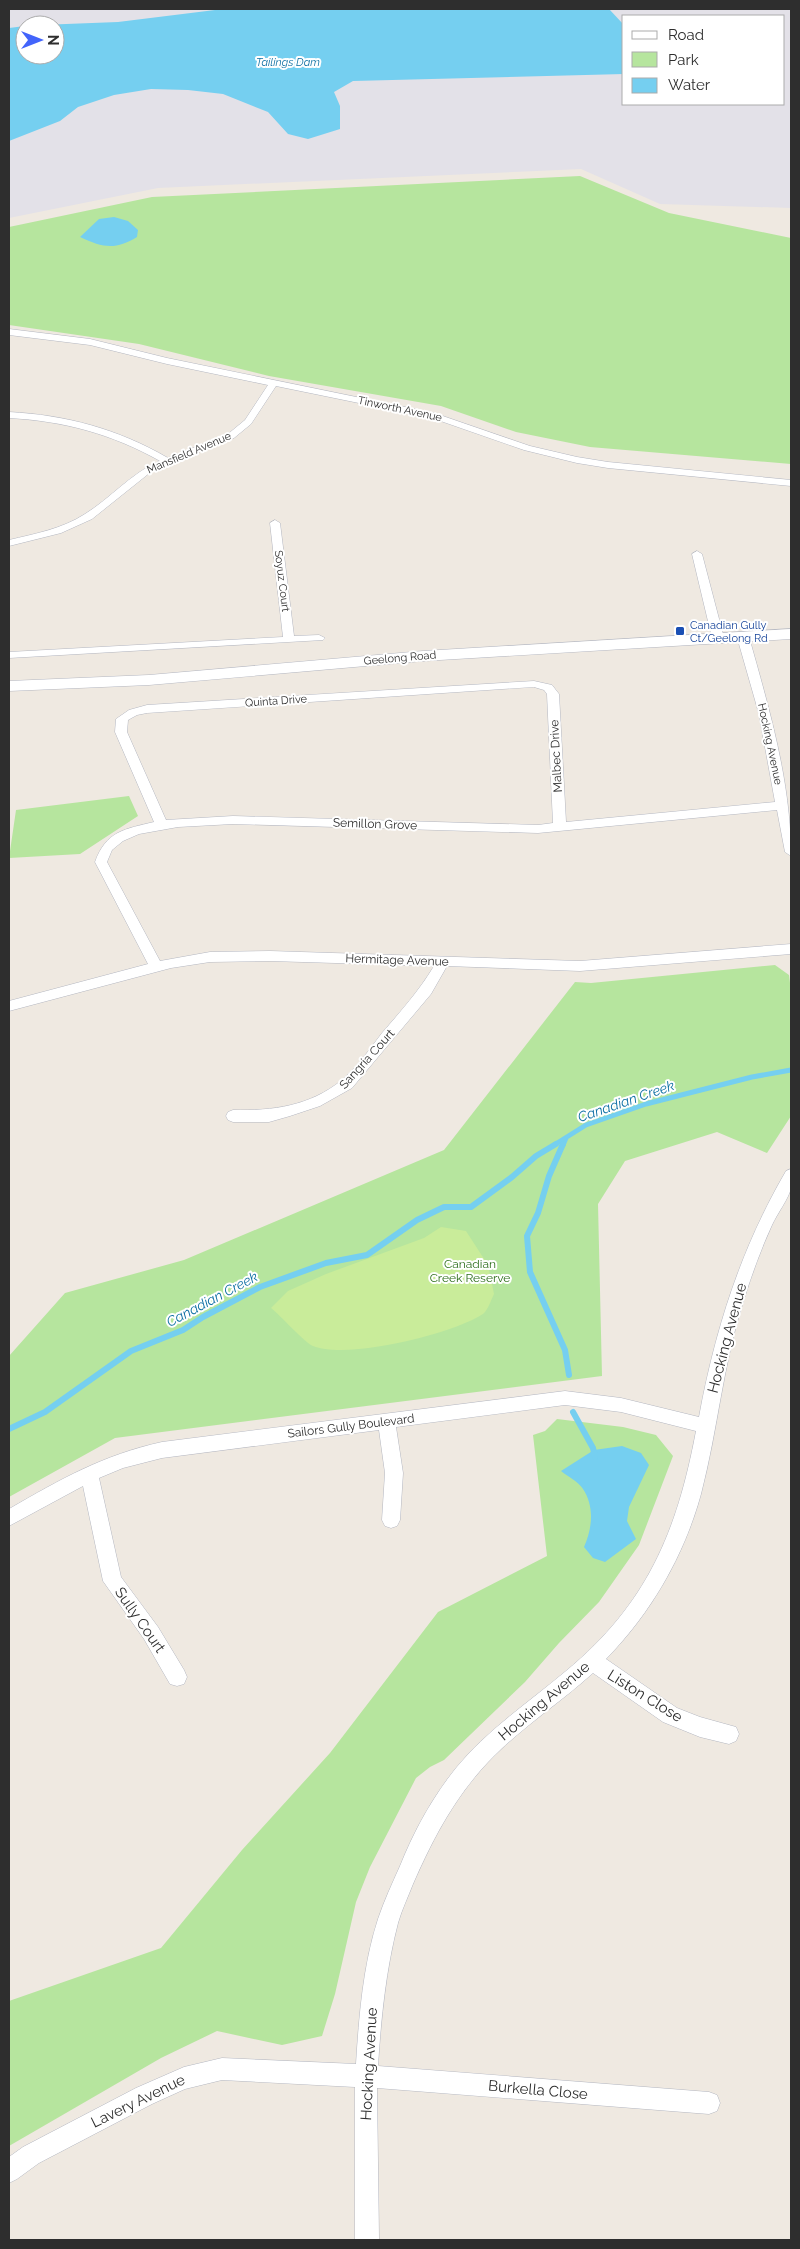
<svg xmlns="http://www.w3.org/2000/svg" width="800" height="2249" viewBox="0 0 800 2249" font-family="Raleway,sans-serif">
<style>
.industrial{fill:#e3e1e8;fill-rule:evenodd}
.green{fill:#b6e59e}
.pitch{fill:#c9ec9a}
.water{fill:#75cff0}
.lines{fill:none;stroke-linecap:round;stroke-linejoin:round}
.stream-far1{stroke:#75cff0;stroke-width:5}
.stream{stroke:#75cff0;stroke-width:6}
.street-casing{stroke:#b4b7c1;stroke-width:1}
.secondary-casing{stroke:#b4b7c1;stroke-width:1}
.street{fill:#fff;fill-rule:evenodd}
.secondary{fill:#fff;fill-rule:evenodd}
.transit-dot{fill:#1a4fb4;stroke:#fff;stroke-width:2}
.labels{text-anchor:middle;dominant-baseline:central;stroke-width:4;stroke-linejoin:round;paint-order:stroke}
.far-water-label{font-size:11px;font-style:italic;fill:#0d6fa3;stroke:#fff}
.far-street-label{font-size:11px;fill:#2e2e2e;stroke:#fff}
.far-transit-label{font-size:11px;fill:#164399;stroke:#fff;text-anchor:start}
.street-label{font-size:12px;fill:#2e2e2e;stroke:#fff}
.park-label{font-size:12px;fill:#2c6e1b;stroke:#fff}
.water-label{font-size:14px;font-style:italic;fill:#0d6fa3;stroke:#fff}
.near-street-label{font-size:15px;fill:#2e2e2e;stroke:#fff}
</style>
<rect width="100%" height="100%" fill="#efe9e1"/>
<path class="industrial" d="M9 9H791V208L660 204 581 169 158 188 9 218ZM624 16H784V104H624ZM25 25H55V55H25Z"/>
<path class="green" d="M580 176 669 213 791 238V464L590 447 516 432 441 406 269 376 139 344 9 325V227L152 197Z
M129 796 138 816 80 854 9 858 16 810Z
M775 965 789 975 791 991V1116L767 1153 717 1132 625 1161 598 1204 602 1376 115 1438 9 1497V1356L65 1293 184 1260 444 1150 575 982 591 983Z
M557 1419 623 1427 656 1435 673 1456 639 1545 599 1602 559 1643 525 1682 444 1760 430 1767 416 1778 370 1867 356 1902 335 1994 322 2036 282 2045 217 2031 161 2058 9 2146V2001L161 1948 242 1850 330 1753 438 1612 547 1556 533 1435 545 1431Z"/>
<path class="pitch" d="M441 1227 466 1231 488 1265 494 1294C491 1300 488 1310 483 1314 452 1334 348 1360 313 1346 305 1343 280 1315 271 1308L288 1291 326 1274 424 1238Z"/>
<path class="water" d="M223 9H609L624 25V74L353 81 334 92 340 106V129L308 139 288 134 268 112 223 94 188 90 151 89 114 95 78 107 60 121 9 141V28L25 26V55H55V25H40L118 22Z
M114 217 128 221 138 230 137 237C116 250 103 248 80 237L99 219Z
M622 1446 641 1453 649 1465 629 1507 627 1521 636 1539 605 1562 593 1558 584 1547C592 1529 595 1507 583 1489 579 1482 567 1476 561 1471L594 1450Z"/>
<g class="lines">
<path class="stream-far1" d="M554 1145 586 1125 646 1104 752 1077 791 1070
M563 1145 566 1138"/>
<path class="stream" d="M563 1144 549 1176 538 1213 527 1236 530 1272 565 1350 569 1375
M573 1412 593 1448 595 1457
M9 1429 45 1412 131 1351 183 1330 203 1317 260 1287 326 1263 367 1255 417 1220 444 1207H471L512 1177 536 1156 556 1144"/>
<g class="street-casing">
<path id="street" d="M9 329 90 339 167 358 434 413 530 446 577 457 608 462 791 480V486L608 468 577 463 524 450 432 418 276 386 251 424 234 438 152 471 92 519 61 533 9 546V540C34 534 62 529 85 514 111 498 131 473 160 461 112 434 64 421 9 418V412C66 415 118 429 168 458L228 434 245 420 268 385 167 364 90 345 9 335Z
M275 520 280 523 294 636 319 635 325 638 323 640 9 658V652L283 637 270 523Z
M697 551 702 554 724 638 722 640H714L712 638 692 554Z
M743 634 749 637C769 708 791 782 791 856L785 852 777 810 538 833 233 824 178 827 139 834 123 841 112 850 107 862 160 961 210 952 270 951 580 961 791 944V954L580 971 447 966 431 994 352 1088 320 1106 290 1116 269 1122H233L228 1120 226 1116 228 1112 233 1110C273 1111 310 1106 342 1080 357 1067 370 1049 382 1033 401 1011 419 991 434 966L270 961 210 962 171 968 9 1011V1001L148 964 95 862C106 831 125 829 154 822L115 732 116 719 129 710 147 705 534 681 552 685 559 694 566 822 775 802 759 714 737 637ZM534 687 544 690 547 694 553 823 538 825 233 816 166 820 127 732 128 720 137 715 147 713Z
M791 1169C791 1174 792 1182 791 1188 789 1198 777 1214 772 1225 761 1249 752 1274 744 1299 723 1363 718 1429 701 1494 684 1556 651 1613 606 1659L677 1708 700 1717 736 1727 739 1734 736 1741 729 1744 700 1737 663 1722 593 1673C561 1702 524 1726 494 1756 457 1793 434 1836 413 1884 408 1897 402 1909 398 1923 386 1969 381 2018 378 2066L709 2092 717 2095 720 2103 717 2111 709 2114 377 2088 379 2240H355V2087L222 2080 185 2089 152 2104 39 2163 17 2179 9 2183V2157L23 2147 136 2088 184 2067 222 2058 356 2064C359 2016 363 1965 378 1919 384 1901 392 1884 400 1866 414 1831 432 1798 456 1768 487 1730 528 1703 566 1671 647 1604 677 1532 696 1431L621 1412 565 1405 396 1427 403 1473 400 1520 397 1526 391 1528 385 1526 382 1520 385 1473 379 1430 162 1458 123 1468 99 1478 121 1577 158 1627 184 1670 187 1677 184 1684 177 1686 170 1684 144 1639 103 1581 83 1486 9 1526V1509C61 1479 103 1455 162 1442L565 1391 621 1398 699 1417C715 1330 741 1248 786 1171Z"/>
</g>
<g class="secondary-casing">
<path id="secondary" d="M791 629V639L423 661 149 685 9 691V681L149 675 423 651Z"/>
</g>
<use href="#street" class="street"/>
<use href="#secondary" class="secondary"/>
</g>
<rect class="transit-dot" x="675" y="626" width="10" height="10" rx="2.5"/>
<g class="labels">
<g class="far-water-label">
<text x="288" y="62">Tailings Dam</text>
</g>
<g class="far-street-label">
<text transform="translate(400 409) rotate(12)">Tinworth Avenue</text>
<text transform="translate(189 453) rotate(-23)">Mansfield Avenue</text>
<text transform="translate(282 581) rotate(83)">Soyuz Court</text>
<text transform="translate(400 658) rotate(-5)">Geelong Road</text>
<text transform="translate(276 701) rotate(-4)">Quinta Drive</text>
<text transform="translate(770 744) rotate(78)">Hocking Avenue</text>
</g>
<g class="far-transit-label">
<text x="690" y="625">Canadian Gully<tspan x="690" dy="13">Ct/Geelong Rd</tspan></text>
</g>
<g class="street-label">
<text transform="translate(556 756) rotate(-93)">Malbec Drive</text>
<text transform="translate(375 824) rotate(2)">Semillon Grove</text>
<text transform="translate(397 960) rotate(2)">Hermitage Avenue</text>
<text transform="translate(367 1059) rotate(-48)">Sangria Court</text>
<text transform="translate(351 1426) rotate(-7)">Sailors Gully Boulevard</text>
</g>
<g class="park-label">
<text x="470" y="1264">Canadian<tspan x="470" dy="14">Creek Reserve</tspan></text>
</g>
<g class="water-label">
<text transform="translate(626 1101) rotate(-19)">Canadian Creek</text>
<text transform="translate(212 1299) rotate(-28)">Canadian Creek</text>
</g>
<g class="near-street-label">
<text transform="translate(727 1338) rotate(-75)">Hocking Avenue</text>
<text transform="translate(140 1620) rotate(55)">Sully Court</text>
<text transform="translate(645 1696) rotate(32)">Liston Close</text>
<text transform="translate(544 1701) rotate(-40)">Hocking Avenue</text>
<text transform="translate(369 2064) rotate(-87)">Hocking Avenue</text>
<text transform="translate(538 2090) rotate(5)">Burkella Close</text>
<text transform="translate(138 2101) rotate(-26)">Lavery Avenue</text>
</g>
</g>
<rect width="800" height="2249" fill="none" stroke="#2e2e2e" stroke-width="20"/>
<rect x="622" y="15" width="162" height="90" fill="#ffffff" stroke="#ababab"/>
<rect x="632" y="31" width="25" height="8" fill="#ffffff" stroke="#ababab"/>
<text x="668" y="40" font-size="15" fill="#2e2e2e">Road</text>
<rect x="632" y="52" width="25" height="15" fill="#b6e59e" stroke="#ababab"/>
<text x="668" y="65" font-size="15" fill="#2e2e2e">Park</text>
<rect x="632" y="78" width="25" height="15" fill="#75cff0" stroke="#ababab"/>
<text x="668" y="90" font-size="15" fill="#2e2e2e">Water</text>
<g transform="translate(40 40) rotate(90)"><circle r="24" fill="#ffffff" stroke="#ababab"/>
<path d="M0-4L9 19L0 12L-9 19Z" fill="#4264fb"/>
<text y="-8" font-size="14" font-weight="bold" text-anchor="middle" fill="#2e2e2e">N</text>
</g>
</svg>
